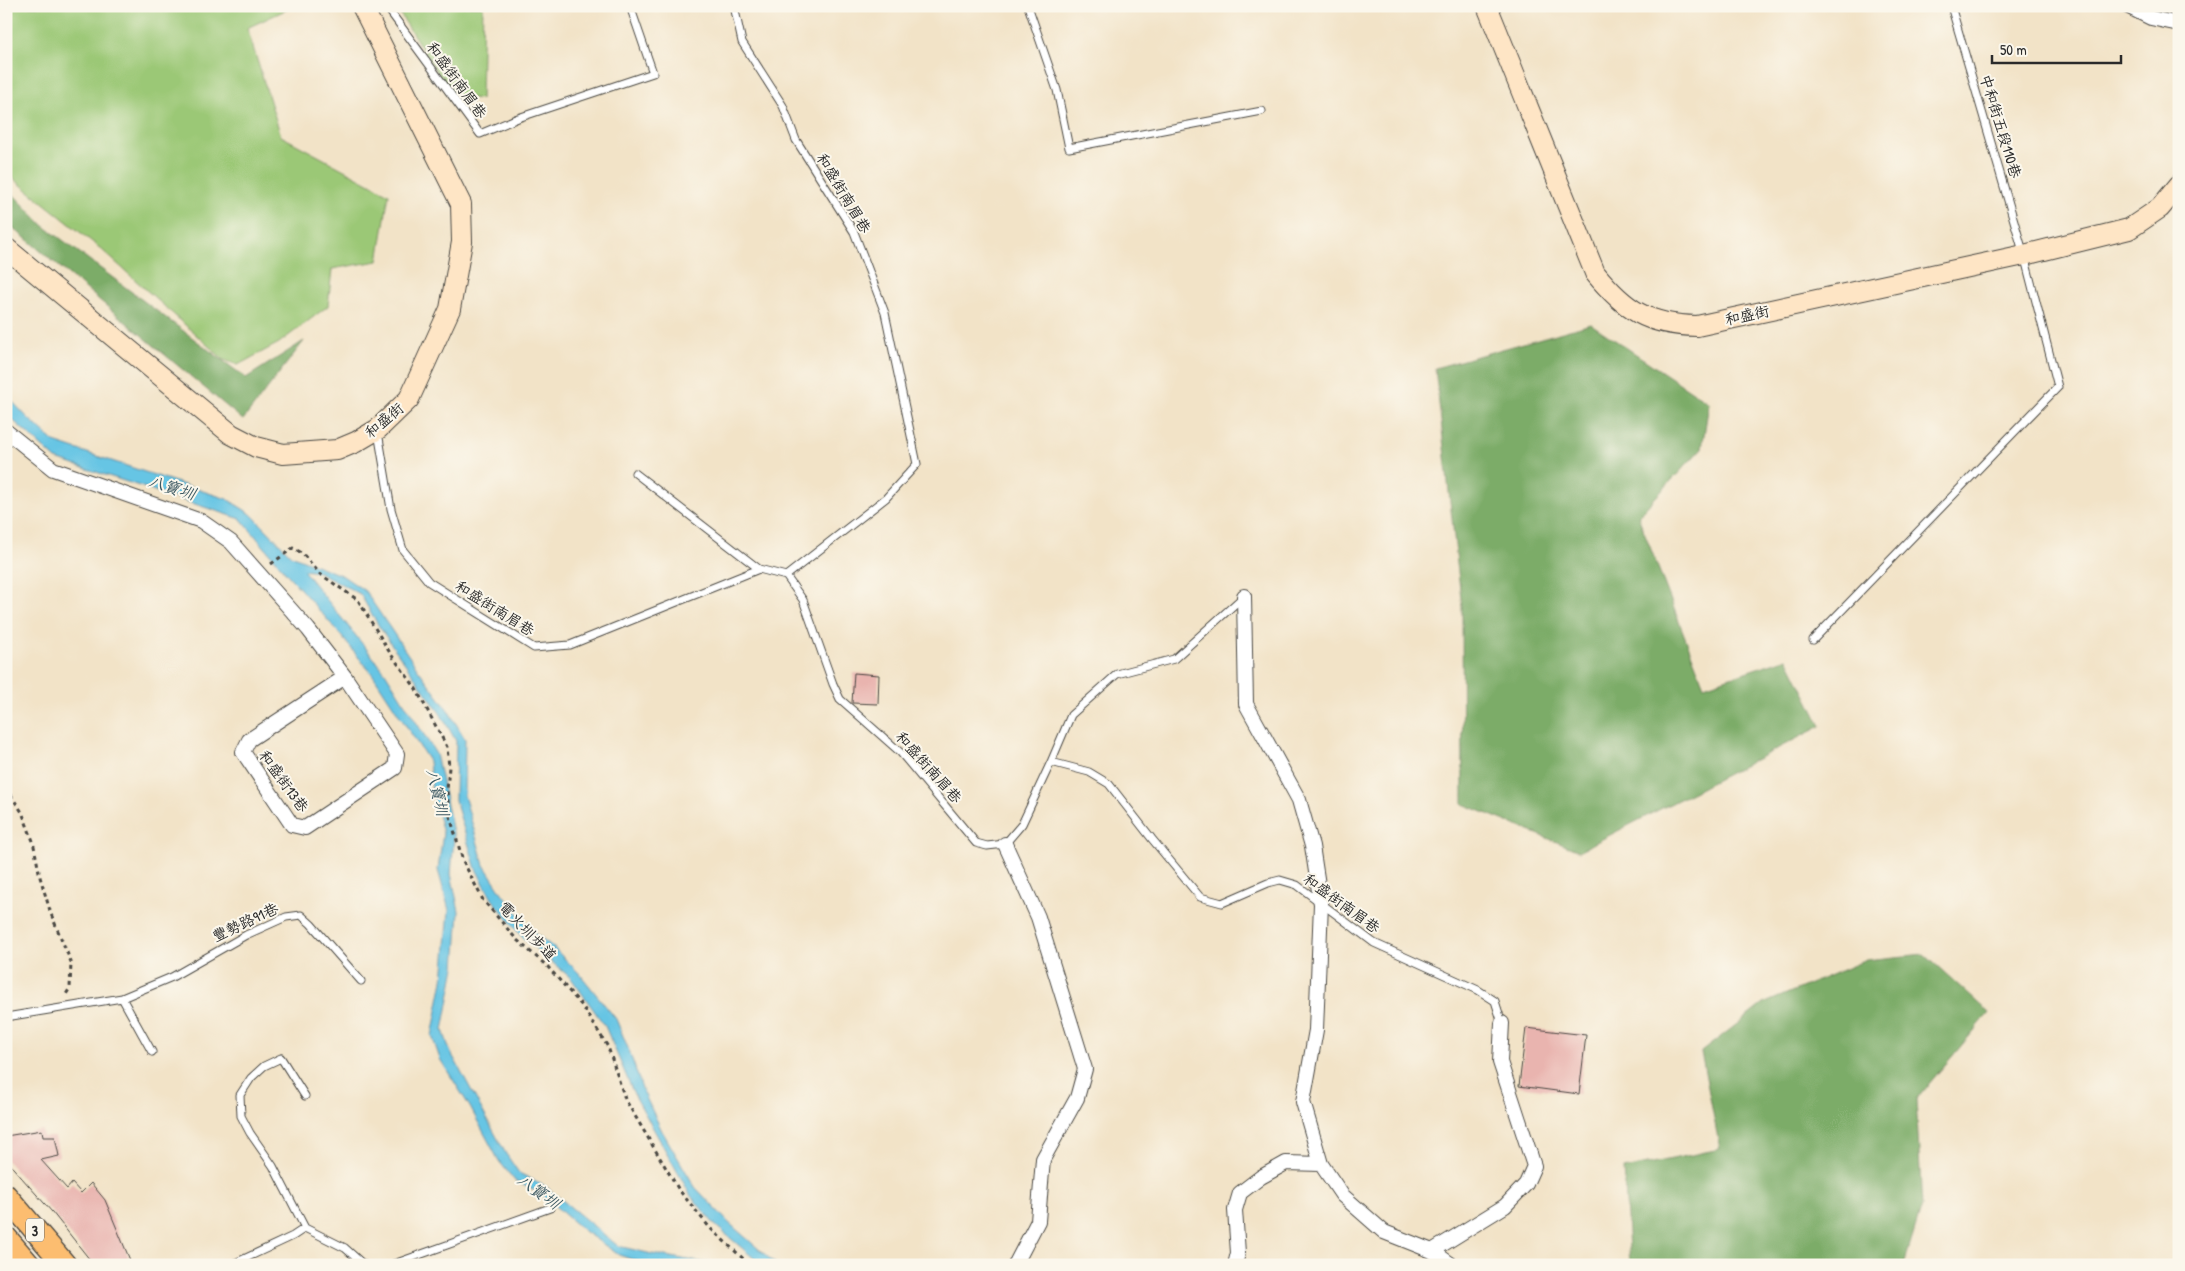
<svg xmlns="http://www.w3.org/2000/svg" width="2185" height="1271" viewBox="0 0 2185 1271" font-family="'Patrick Hand','LXGW WenKai TC',sans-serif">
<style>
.green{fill:#9bc876;stroke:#637a50}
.forest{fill:#7cac67;stroke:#546c49}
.water{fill:#66c5e4;stroke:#487888}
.building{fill:#e9b4af}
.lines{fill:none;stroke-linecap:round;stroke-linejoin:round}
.service-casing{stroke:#494742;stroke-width:9}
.minor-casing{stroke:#494742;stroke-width:16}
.secondary-casing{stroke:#494742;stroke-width:22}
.primary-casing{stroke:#494742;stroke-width:25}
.path{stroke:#494742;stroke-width:3;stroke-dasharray:4 4;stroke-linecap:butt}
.service{stroke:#fff;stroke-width:7}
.minor{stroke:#fff;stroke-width:14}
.secondary{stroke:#fee5c5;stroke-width:20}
.primary{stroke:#fcbd6f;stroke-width:22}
.labels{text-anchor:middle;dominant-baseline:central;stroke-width:4;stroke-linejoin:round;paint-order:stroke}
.shield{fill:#fbf7ec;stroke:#696865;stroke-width:1}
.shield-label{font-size:14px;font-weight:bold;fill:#2b2b2b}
.street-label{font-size:15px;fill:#2b2b2b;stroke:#fbf7ec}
.water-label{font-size:16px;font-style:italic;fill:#3d5962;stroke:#fbf7ec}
</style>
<rect width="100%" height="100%" fill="#fbf7ec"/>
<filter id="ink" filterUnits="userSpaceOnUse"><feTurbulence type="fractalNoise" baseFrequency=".02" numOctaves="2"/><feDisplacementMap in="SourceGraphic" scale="10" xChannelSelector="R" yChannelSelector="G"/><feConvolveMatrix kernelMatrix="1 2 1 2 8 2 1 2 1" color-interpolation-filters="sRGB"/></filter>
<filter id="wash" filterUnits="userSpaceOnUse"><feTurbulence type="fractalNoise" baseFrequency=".0096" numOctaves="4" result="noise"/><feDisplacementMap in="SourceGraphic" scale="20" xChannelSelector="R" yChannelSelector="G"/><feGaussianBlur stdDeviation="1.12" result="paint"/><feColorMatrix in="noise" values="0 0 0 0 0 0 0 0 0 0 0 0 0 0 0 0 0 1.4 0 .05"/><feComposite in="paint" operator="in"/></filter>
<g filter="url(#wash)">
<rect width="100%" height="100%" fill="#f2e3c7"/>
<path class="green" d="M12 6H294L247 28 281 136 389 194 378 261 332 269 328 306 279 343 238 365 224 360 101 249 15 180 6 168V14Z
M395 6H483L481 99 452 96Z"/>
<path class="forest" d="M6 187 44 226 246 378 304 341 243 420 6 222Z
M1591 324 1709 403 1702 448 1638 516 1704 686 1787 658 1821 726 1579 851 1463 804 1462 607 1435 368Z
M1924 954 1989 1013 1916 1099 1922 1206 1904 1265H1630L1624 1169 1720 1149 1701 1052 1763 1004 1866 960Z"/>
<path class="water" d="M6 395 28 418 54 442 227 499 251 514 291 555 343 576 365 591 417 668 448 710 465 739 464 795 484 865 502 893 532 931 554 948 579 973 616 1019 630 1053 642 1089 662 1131 695 1187 729 1223 777 1265H762L715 1225 691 1196 634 1094 605 1026 571 978 522 937 492 899 476 869 455 800 456 741 440 713 380 628 360 594 319 572 303 570 385 672 436 754 454 837 451 874 459 911 455 967 443 1030 450 1051 506 1154 519 1173 545 1186 618 1246 652 1254 720 1265H649L619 1255 584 1231 541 1194 515 1181 499 1161 470 1107 440 1059 432 1036 443 980 449 910 438 870 443 833 432 792 429 761 373 675 333 626 287 574 241 519 56 459 6 414Z"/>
<g id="blocks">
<path class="building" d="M854 673 879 675 878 704 852 703Z
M1526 1028 1586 1035 1579 1094 1519 1086Z
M42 1130 43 1137H55L59 1156 41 1160 67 1189 72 1183 81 1193 91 1183 105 1200 132 1265H94L52 1212 6 1160V1136Z"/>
</g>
</g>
<g filter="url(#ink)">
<use href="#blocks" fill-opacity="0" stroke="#494742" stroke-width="1"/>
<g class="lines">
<g class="service-casing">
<path id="service" d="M386 6 480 134 518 118 653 73 630 6
M734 6 742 42 783 106 796 140 854 232 885 313 917 464 886 498 786 576
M1028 6 1057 90 1069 148 1262 111
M378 432 391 509 403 550 429 582 534 648 570 645 759 569 786 576 803 600 833 684 840 699 901 753 976 843 987 846 1005 844 1022 824 1051 762 1089 772 1109 784 1152 839 1200 897 1222 903 1268 883 1280 880 1297 885 1374 943 1478 990 1495 1001 1502 1023
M635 473 759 569
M1813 640 2058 387 2024 255 1951 6
M1051 762 1071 715 1117 674 1174 659 1244 596
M122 998 152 1052
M6 1017 122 998 172 977 246 935 286 917 301 915 311 924 361 981
M305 1096 281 1058 264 1066 251 1078 240 1095 241 1116 250 1133 273 1166 305 1228 345 1248 364 1265
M231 1265 293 1236 305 1228
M391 1265 550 1208"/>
</g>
<g class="minor-casing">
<path id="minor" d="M2127 6 2151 18 2179 24
M6 431 53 469 201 521 231 542 308 629 345 677 397 754 395 768 305 828 292 825 243 752 249 740 345 677
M1244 596 1246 704 1299 800 1312 846 1321 904 1316 1030 1303 1102 1321 1164 1342 1195 1384 1232 1432 1251 1452 1265
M1005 844 1038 917 1085 1069 1077 1098 1043 1159 1038 1221 1015 1265
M1432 1251 1505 1206 1526 1184 1534 1166 1500 1062 1502 1023
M1235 1265 1238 1253 1235 1210 1240 1193 1261 1177 1286 1163 1321 1164"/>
</g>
<g class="secondary-casing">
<path id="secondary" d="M1487 6 1595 273C1625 310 1647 325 1697 326L2024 255 2129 229 2160 208 2179 185
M6 248 231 434 256 447 283 454 337 450 356 442 378 429 409 399 450 309 462 242 461 204 362 6"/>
</g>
<g class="primary-casing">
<path id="primary" d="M6 1196 65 1265
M6 1238 29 1265"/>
</g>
<path class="path" d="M271 564 293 548 302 553 320 574 358 600 390 653 415 687 447 747 449 767 447 790 449 813 463 861 483 900 517 940 548 967 583 1007 608 1047 625 1099 679 1190 710 1228 750 1265
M6 788 22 812 33 841 40 877 51 914 71 962 70 988 65 996"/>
<use href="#service" class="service"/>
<use href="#minor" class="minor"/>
<use href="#secondary" class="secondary"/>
<use href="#primary" class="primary"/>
</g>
</g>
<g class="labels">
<rect class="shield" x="26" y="1218.5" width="18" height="23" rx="4"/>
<g class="shield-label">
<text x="35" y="1230">3</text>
</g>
<g class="street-label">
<text transform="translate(457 80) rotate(54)">和盛街南眉巷</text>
<text transform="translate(2001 126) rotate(73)">中和街五段110巷</text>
<text transform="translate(844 193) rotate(59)">和盛街南眉巷</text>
<text transform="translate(1747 315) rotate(-12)">和盛街</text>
<text transform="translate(384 420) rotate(-40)">和盛街</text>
<text transform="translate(495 608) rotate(32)">和盛街南眉巷</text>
<text transform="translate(929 767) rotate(48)">和盛街南眉巷</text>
<text transform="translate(284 781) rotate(54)">和盛街13巷</text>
<text transform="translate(1342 903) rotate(36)">和盛街南眉巷</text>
<text transform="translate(245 922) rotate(-25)">豐勢路91巷</text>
<text transform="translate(528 931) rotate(46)">電火圳步道</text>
</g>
<g class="water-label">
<text transform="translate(172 487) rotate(17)">八寶圳</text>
<text transform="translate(438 792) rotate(76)">八寶圳</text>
<text transform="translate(539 1191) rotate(35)">八寶圳</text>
</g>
</g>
<rect width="2185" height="1271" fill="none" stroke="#fbf7ec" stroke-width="25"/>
<path d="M1992 55v8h129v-8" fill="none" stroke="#2b2b2b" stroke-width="2.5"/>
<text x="2000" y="55" font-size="15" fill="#2b2b2b" stroke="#fbf7ec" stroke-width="4" paint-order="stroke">50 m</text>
</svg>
